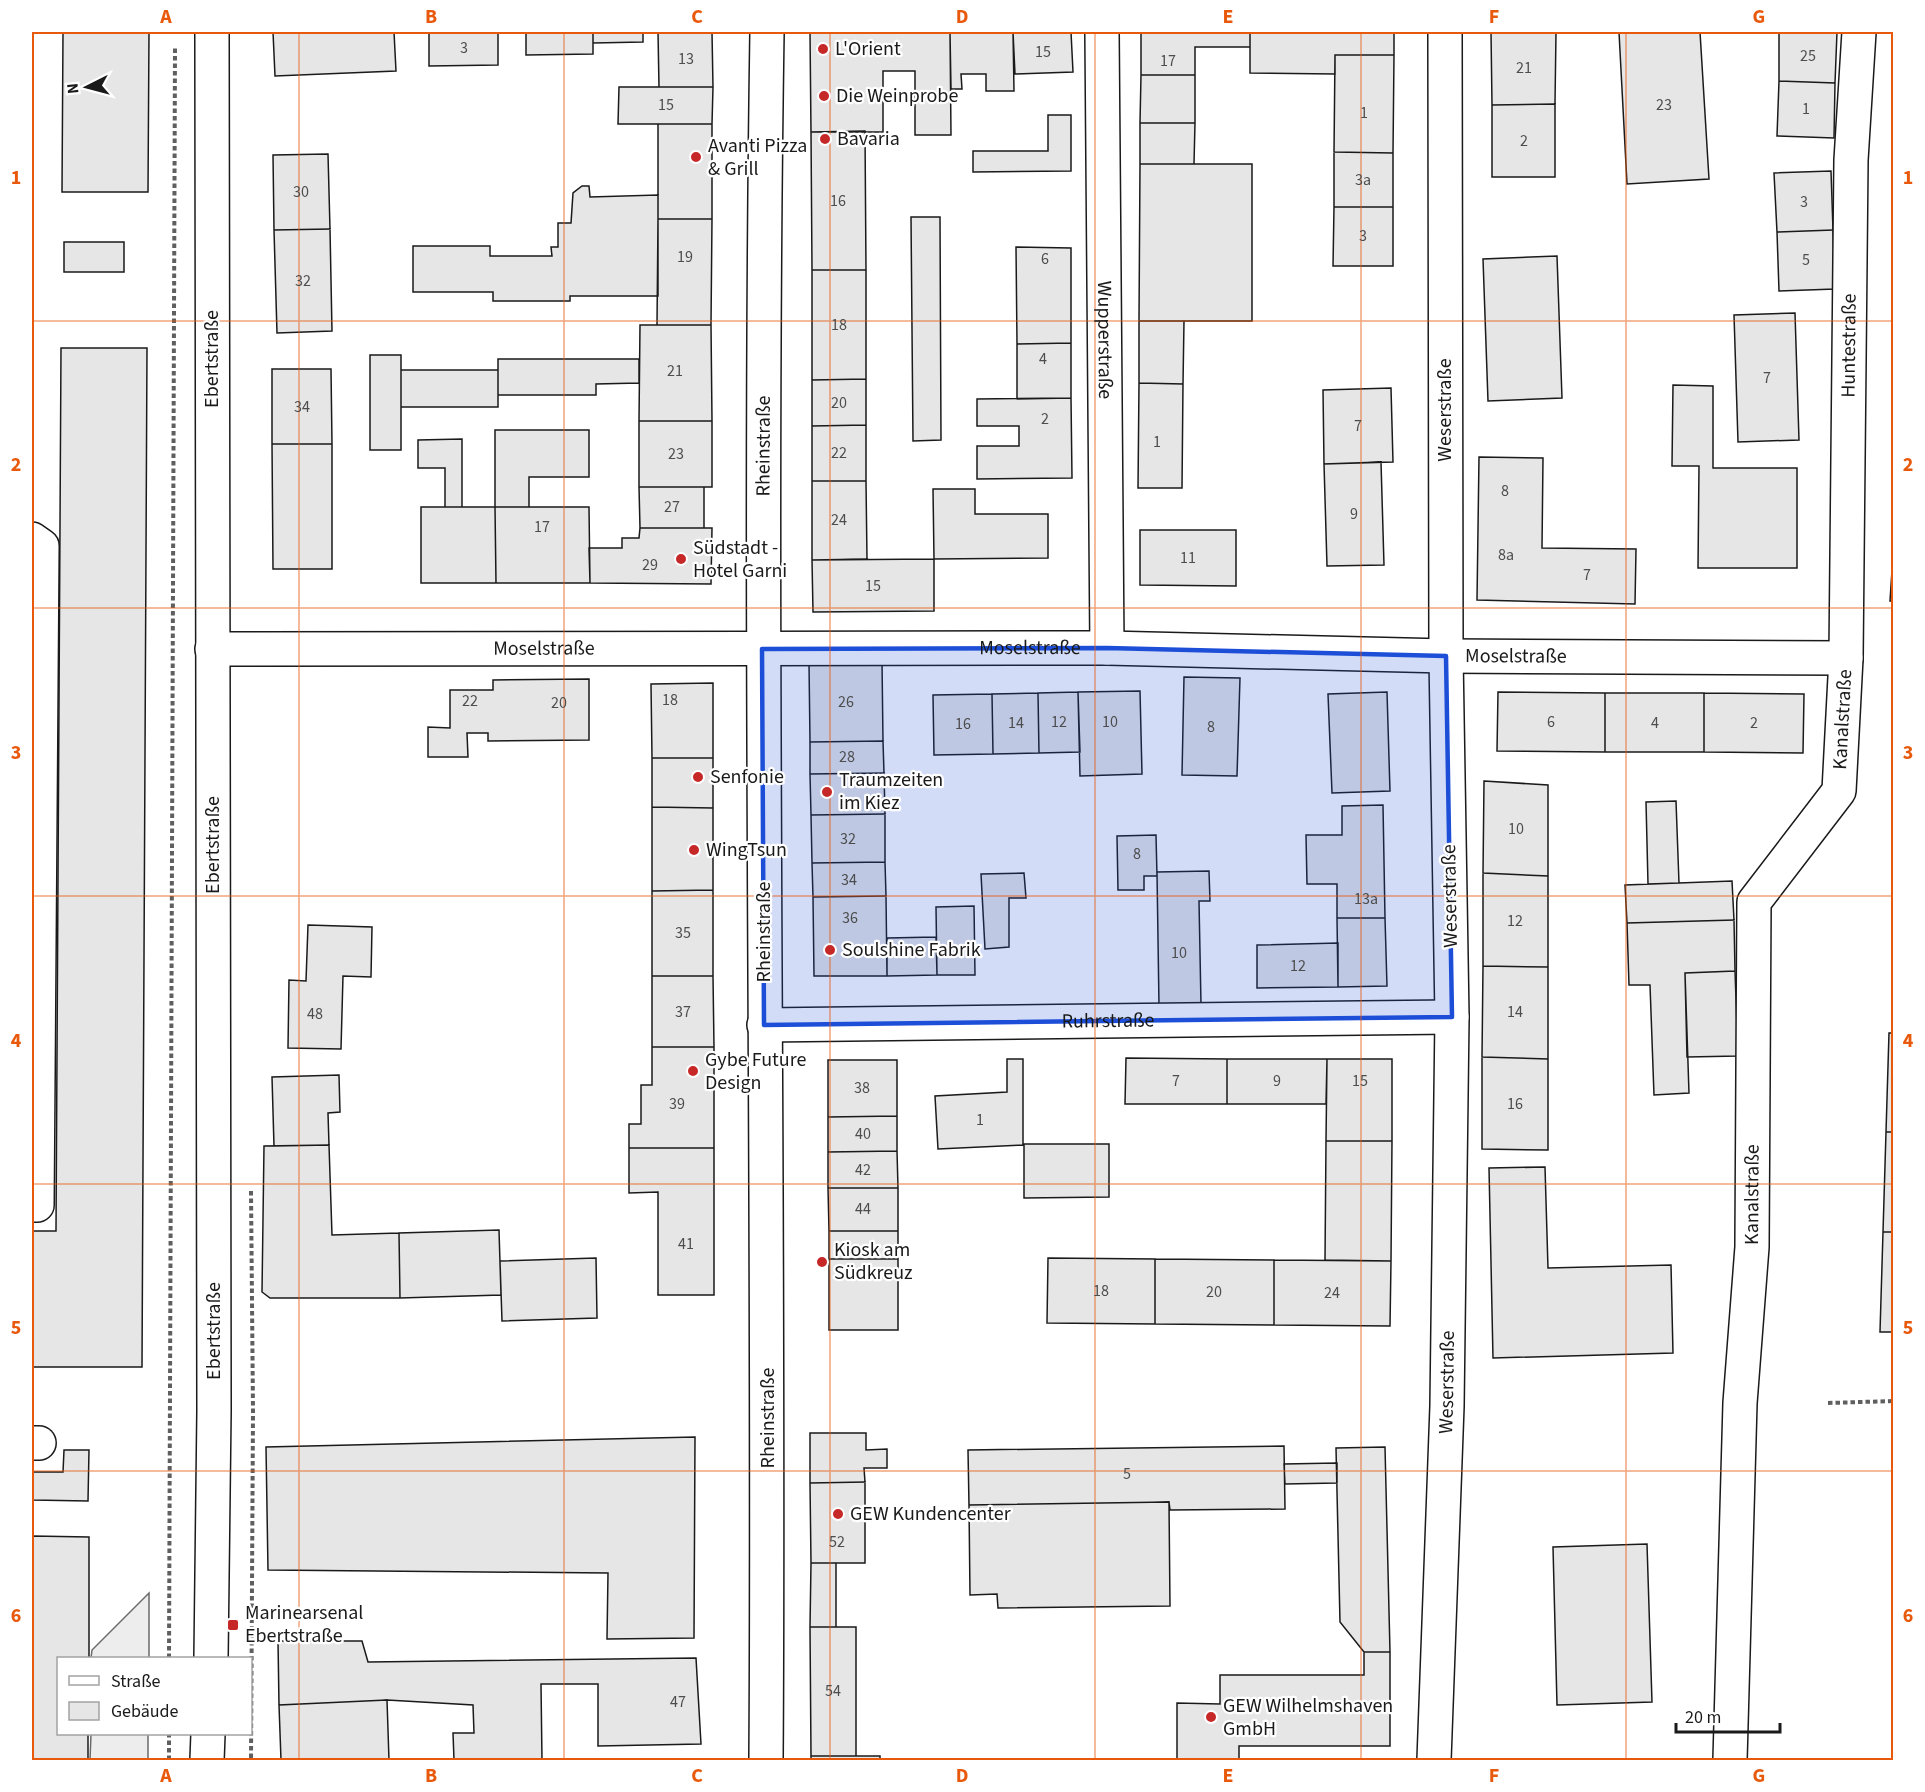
<svg xmlns="http://www.w3.org/2000/svg" width="1925" height="1792" viewBox="0 0 1925 1792" font-family="'Source Sans 3',sans-serif">
<style>
.built{fill:#ededed;stroke:#6a6a6a;stroke-width:1.5}
.building{fill:#e6e6e6;stroke:#1a1a1a;stroke-width:1.5}
.lines{fill:none;stroke-linecap:round;stroke-linejoin:round}
.minor-casing{stroke:#1a1a1a;stroke-width:36}
.path{stroke:#5f5f5f;stroke-width:4;stroke-dasharray:4.5 3;stroke-linecap:butt}
.minor{stroke:#fff;stroke-width:33}
.marked{fill:#1d4ed8;fill-opacity:0.2;stroke:#1d4ed8;stroke-width:4.5;stroke-linejoin:round}
.grid{fill:none;stroke:#e8590c;stroke-width:1.5;stroke-opacity:0.55}
.poi-dot{fill:#c62828;stroke:#fff;stroke-width:2}
.labels{text-anchor:middle;dominant-baseline:central;stroke-width:4.5;stroke-linejoin:round;paint-order:stroke}
.number-label{font-size:16px;fill:#4d4d4d}
.poi-label{font-size:20px;fill:#1a1a1a;stroke:#fff;text-anchor:start}
.street-label{font-size:20px;fill:#1a1a1a;stroke:#fff}
.neatline{fill:none;stroke:#e8590c;stroke-width:2}
.grid-label{font-size:20px;text-anchor:middle;font-weight:bold;fill:#e8590c}
</style>
<rect width="100%" height="100%" fill="#fff"/>
<path class="built" d="M149 1593V1658H91L92 1650Z
M91 1734H148V1760H90Z"/>
<path class="building" d="M63 32H149L148 192H62Z
M273 32H394L396 71 275 76Z
M429 32H498V65L429 66Z
M526 32H593V54L526 55Z
M593 32H643V42L593 43Z
M658 32H712L713 87H659Z
M810 32H950L951 135H915V71H883V132H811Z
M950 32H1013L1014 91H986V74H961L962 89H951Z
M1013 32H1071L1073 72 1015 74Z
M1141 32H1250V47H1195V75H1141Z
M1250 32H1394V55H1335V74L1250 73Z
M1491 32H1556L1555 104 1492 105Z
M1619 32H1700L1709 179 1627 184Z
M1779 32H1837L1835 83 1779 81Z
M1335 55H1394L1393 153 1334 152Z
M1141 75H1195V123H1140Z
M1779 81 1835 83 1834 138 1777 136Z
M619 87H713L712 124H618Z
M1555 104V177H1492V105Z
M1048 115H1071V171L973 172V151H1048Z
M1140 123H1195L1194 164H1140Z
M658 124H712V219H658Z
M865 131 866 270H812L811 132Z
M1334 152 1393 153V207H1334Z
M328 154 330 229 274 230 273 155Z
M1140 164H1252V321H1139Z
M1831 171 1833 230 1777 232 1774 173Z
M582 186H589L590 197 658 195V296H570V301H493V292H413V246H490V256H552L551 247H558V223H571L573 193Z
M1334 207H1393V266H1333Z
M911 217H940L941 440 913 441Z
M658 219H712L711 325H657Z
M330 229 332 331 277 333 274 230Z
M1833 230 1835 289 1779 291 1777 232Z
M64 242H124V272H64Z
M1016 247 1071 248V343L1017 344Z
M1557 256 1562 398 1488 401 1483 259Z
M812 270H866V379L812 380Z
M1795 313 1799 440 1738 442 1734 315Z
M1139 321H1184L1183 384 1139 383Z
M640 325H711L712 421H639Z
M1071 343V398L1017 399V344Z
M61 348H147L142 1367H32V1231H56Z
M370 355H401V450H370Z
M498 359H639V383L596 384V395H498Z
M272 369H331L332 444H272Z
M401 370H498V407H401Z
M866 379V425L812 426V380Z
M1139 383 1183 384 1182 488H1138Z
M1673 385 1713 386V468H1797V568H1698L1699 466H1672Z
M1391 388 1393 462 1324 464 1323 390Z
M1071 398 1072 478 977 479V446H1019V426H977V399Z
M639 421H712V487H639Z
M866 425V481H812V426Z
M495 430H589V477H529V507H495Z
M462 439V507H445V468H418V440Z
M272 444H332V569H273Z
M1479 457 1543 458 1542 548 1636 549 1635 604 1477 600Z
M1381 462 1384 565 1327 566 1324 464Z
M812 481H866L867 559 812 560Z
M639 487H704V528H640Z
M933 489H975V514H1048V558L934 559Z
M421 507H495L496 583H421Z
M495 507H589L590 583H496Z
M640 528H712L711 584 590 583 589 548H622V538H639Z
M1140 530H1236V586L1140 585Z
M1893 555H1894V601H1890Z
M934 559V611L813 612 812 560Z
M882 661 883 741 810 742 809 663Z
M1184 677 1240 678 1237 776 1182 775Z
M589 679V740L488 741V733H467L468 757H428V727L450 728V690H493V680Z
M713 683V758H652L651 684Z
M1140 691 1142 774 1080 776 1078 692Z
M1078 692 1080 752 1039 753 1038 693Z
M1387 692 1390 791 1332 793 1328 694Z
M1498 692 1605 693V752L1497 751Z
M1038 693 1039 753 993 754 992 694Z
M1605 693H1704V752H1605Z
M1704 693 1804 694 1803 753 1704 752Z
M992 694 993 754 934 755 933 695Z
M883 741 884 773 810 774V742Z
M652 758H713V808L652 807Z
M884 773 885 814 811 815 810 774Z
M1484 781 1548 785V876L1483 873Z
M1676 801 1679 883 1648 884 1646 802Z
M1383 805 1385 918H1337V884H1307L1306 835H1342V806Z
M652 807 713 808V890L652 891Z
M885 814V862L812 863 811 815Z
M1156 835 1157 876H1144V890H1118L1117 836Z
M885 862 886 896 813 897 812 863Z
M1209 871 1210 901H1199L1201 1005 1159 1006 1157 872Z
M1024 873 1026 898H1009V947L985 949 981 874Z
M1483 873 1548 876V967L1483 966Z
M1732 881 1734 920 1627 923 1625 885Z
M713 890V976H652V891Z
M886 896 887 976H814L813 897Z
M974 906 975 975H937L936 907Z
M1337 918H1385L1387 986 1338 987Z
M1734 920 1735 971 1685 973 1689 1093 1654 1095 1650 985H1629L1627 923Z
M308 925 372 927 371 977 343 976 341 1049 288 1048 289 980 306 981Z
M936 937 937 975 887 976V938Z
M1338 943V987L1257 988V945Z
M1483 966 1548 967V1059L1482 1057Z
M1735 971 1738 1056 1687 1057 1685 973Z
M652 976H713L714 1047H652Z
M1889 1033H1894V1132H1886Z
M652 1047H714V1148H629V1124H641V1085H652Z
M1482 1057 1548 1059V1150L1482 1149Z
M1126 1058 1227 1059V1104H1125Z
M1007 1059H1023V1145L938 1149 935 1096 1007 1092Z
M1227 1059H1327L1326 1104H1227Z
M1327 1059H1392V1141H1326Z
M828 1060H897V1116L828 1117Z
M339 1075 340 1112 328 1113 329 1145 274 1146 272 1077Z
M897 1116V1151L828 1152V1117Z
M1886 1132H1894V1232H1883Z
M1326 1141H1392L1391 1261 1325 1260Z
M1024 1144H1109V1197L1024 1198Z
M329 1145 332 1235 399 1233 400 1298H270L262 1292 264 1146Z
M629 1148H714V1295H658V1192L629 1193Z
M897 1151 898 1188H828V1152Z
M1545 1167 1548 1268 1671 1265 1673 1353 1493 1358 1489 1168Z
M828 1188H898V1231H829Z
M499 1230 501 1295 400 1298 399 1233Z
M829 1231H898V1259H829Z
M1883 1232H1894V1332H1880Z
M596 1258 597 1318 502 1321 500 1261Z
M1048 1258 1155 1259V1324L1047 1323Z
M829 1259H898V1330H829Z
M1155 1259 1274 1260V1325L1155 1324Z
M1274 1260 1391 1261 1390 1326 1274 1325Z
M810 1433H866V1450L887 1449V1468H864L865 1482 810 1483Z
M695 1437 694 1638 607 1639 608 1573 268 1570 266 1447Z
M1284 1446 1285 1509 1170 1510 1169 1502 969 1505 968 1450Z
M1385 1447 1390 1652H1364L1340 1622 1336 1448Z
M64 1450H89L88 1501 32 1500V1472H63Z
M1337 1463V1483L1285 1484 1284 1464Z
M865 1482V1563H811L810 1483Z
M1169 1502 1170 1606 998 1608 997 1594 970 1595 969 1505Z
M32 1536 89 1537V1658H58V1734H88V1760H32Z
M1647 1544 1652 1702 1557 1705 1553 1547Z
M811 1563H836V1627H810Z
M810 1627H856V1756H811Z
M278 1641H362L368 1662 696 1658 701 1744 598 1746V1684H541L542 1760H454L453 1733H474L473 1705 387 1700 279 1705Z
M1364 1652H1390V1746H1239V1760H1177V1703L1220 1704V1675H1364Z
M387 1700 389 1760H281L279 1705Z
M811 1756H880V1760H811Z"/>
<g class="lines">
<g class="minor-casing">
<g id="minor">
<path id="s1" d="M1102 32 1107 648"/>
<path d="M32 539 42 546 37 1205H32"/>
<path id="s2" d="M212 649 1107 648 1446 656 1846 658"/>
<path id="s3" d="M764 1025 1452 1017"/>
<path d="M32 1443H39"/>
<path d="M211 1658 214 1411 212 32"/>
<path d="M207 1760 208 1734"/>
<path id="s4" d="M766 1760C770 1184 758 608 767 32"/>
<path id="s5" d="M1434 1760 1447 1406 1452 1017 1446 656 1445 32"/>
<path id="s6" d="M1730 1760 1740 1403 1752 1247 1754 902 1839 791 1846 658 1851 160 1859 32"/>
</g>
</g>
<path class="path" d="M251 1191 253 1411 251 1760
M1828 1403 1894 1401
M169 1658 175 48
M169 1760V1734"/>
<use href="#minor" class="minor"/>
</g>
<path class="marked" d="M1107 648 1446 656 1452 1017 764 1025 762 649Z"/>
<path class="grid" d="M299 32V1760M564 32V1760M830 32V1760M1095 32V1760M1361 32V1760M1626 32V1760M32 321H1894M32 608H1894M32 896H1894M32 1184H1894M32 1471H1894"/>
<g class="poi-dot">
<circle cx="823" cy="49" r="6"/>
<circle cx="824" cy="96" r="6"/>
<circle cx="825" cy="139" r="6"/>
<circle cx="696" cy="157" r="6"/>
<circle cx="681" cy="559" r="6"/>
<circle cx="698" cy="777" r="6"/>
<circle cx="827" cy="792" r="6"/>
<circle cx="694" cy="850" r="6"/>
<circle cx="830" cy="950" r="6"/>
<circle cx="693" cy="1071" r="6"/>
<circle cx="822" cy="1262" r="6"/>
<circle cx="838" cy="1514" r="6"/>
<rect x="227" y="1619" width="12" height="12" rx="3"/>
<circle cx="1211" cy="1717" r="6"/>
</g>
<g class="labels">
<g class="number-label">
<text x="464" y="48">3</text>
<text x="1043" y="52">15</text>
<text x="1808" y="56">25</text>
<text x="686" y="59">13</text>
<text x="1168" y="61">17</text>
<text x="1524" y="68">21</text>
<text x="666" y="105">15</text>
<text x="1664" y="105">23</text>
<text x="1806" y="109">1</text>
<text x="1364" y="113">1</text>
<text x="1524" y="141">2</text>
<text x="1363" y="180">3a</text>
<text x="301" y="192">30</text>
<text x="838" y="201">16</text>
<text x="1804" y="202">3</text>
<text x="1363" y="236">3</text>
<text x="685" y="257">19</text>
<text x="1045" y="259">6</text>
<text x="1806" y="260">5</text>
<text x="303" y="281">32</text>
<text x="839" y="325">18</text>
<text x="1043" y="359">4</text>
<text x="675" y="371">21</text>
<text x="1767" y="378">7</text>
<text x="839" y="403">20</text>
<text x="302" y="407">34</text>
<text x="1045" y="419">2</text>
<text x="1358" y="426">7</text>
<text x="1157" y="442">1</text>
<text x="839" y="453">22</text>
<text x="676" y="454">23</text>
<text x="1505" y="491">8</text>
<text x="672" y="507">27</text>
<text x="1354" y="514">9</text>
<text x="839" y="520">24</text>
<text x="542" y="527">17</text>
<text x="1506" y="555">8a</text>
<text x="1188" y="558">11</text>
<text x="650" y="565">29</text>
<text x="1587" y="575">7</text>
<text x="873" y="586">15</text>
<text x="670" y="700">18</text>
<text x="470" y="701">22</text>
<text x="846" y="702">26</text>
<text x="559" y="703">20</text>
<text x="1059" y="722">12</text>
<text x="1110" y="722">10</text>
<text x="1551" y="722">6</text>
<text x="1016" y="723">14</text>
<text x="1655" y="723">4</text>
<text x="1754" y="723">2</text>
<text x="963" y="724">16</text>
<text x="1211" y="727">8</text>
<text x="847" y="757">28</text>
<text x="1516" y="829">10</text>
<text x="848" y="839">32</text>
<text x="1137" y="854">8</text>
<text x="849" y="880">34</text>
<text x="1366" y="899">13a</text>
<text x="850" y="918">36</text>
<text x="1515" y="921">12</text>
<text x="683" y="933">35</text>
<text x="1179" y="953">10</text>
<text x="1298" y="966">12</text>
<text x="683" y="1012">37</text>
<text x="1515" y="1012">14</text>
<text x="315" y="1014">48</text>
<text x="1176" y="1081">7</text>
<text x="1277" y="1081">9</text>
<text x="1360" y="1081">15</text>
<text x="862" y="1088">38</text>
<text x="677" y="1104">39</text>
<text x="1515" y="1104">16</text>
<text x="980" y="1120">1</text>
<text x="863" y="1134">40</text>
<text x="863" y="1170">42</text>
<text x="863" y="1209">44</text>
<text x="686" y="1244">41</text>
<text x="1101" y="1291">18</text>
<text x="1214" y="1292">20</text>
<text x="1332" y="1293">24</text>
<text x="1127" y="1474">5</text>
<text x="837" y="1542">52</text>
<text x="833" y="1691">54</text>
<text x="678" y="1702">47</text>
</g>
<g class="poi-label">
<text x="835" y="49">L'Orient</text>
<text x="836" y="96">Die Weinprobe</text>
<text x="837" y="139">Bavaria</text>
<text x="708" y="146">Avanti Pizza<tspan x="708" dy="23">&amp; Grill</tspan></text>
<text x="693" y="548">Südstadt -<tspan x="693" dy="23">Hotel Garni</tspan></text>
<text x="710" y="777">Senfonie</text>
<text x="839" y="780">Traumzeiten<tspan x="839" dy="23">im Kiez</tspan></text>
<text x="706" y="850">WingTsun</text>
<text x="842" y="950">Soulshine Fabrik</text>
<text x="705" y="1060">Gybe Future<tspan x="705" dy="23">Design</tspan></text>
<text x="834" y="1250">Kiosk am<tspan x="834" dy="23">Südkreuz</tspan></text>
<text x="850" y="1514">GEW Kundencenter</text>
<text x="245" y="1613">Marinearsenal<tspan x="245" dy="23">Ebertstraße</tspan></text>
<text x="1223" y="1706">GEW Wilhelmshaven<tspan x="1223" dy="23">GmbH</tspan></text>
</g>
<g class="street-label">
<text stroke="none"><textPath href="#s1" startOffset="308">Wupperstraße</textPath></text>
<text stroke="none"><textPath href="#s6" startOffset="1444">Huntestraße</textPath></text>
<text transform="translate(212 359) rotate(-90)">Ebertstraße</text>
<text transform="translate(1445 410) rotate(-90)">Weserstraße</text>
<text stroke="none"><textPath href="#s4" startOffset="1314">Rheinstraße</textPath></text>
<text stroke="none"><textPath href="#s2" startOffset="818">Moselstraße</textPath></text>
<text stroke="none"><textPath href="#s2" startOffset="332">Moselstraße</textPath></text>
<text stroke="none"><textPath href="#s2" startOffset="1304">Moselstraße</textPath></text>
<text stroke="none"><textPath href="#s6" startOffset="1070">Kanalstraße</textPath></text>
<text transform="translate(213 845) rotate(-90)">Ebertstraße</text>
<text transform="translate(1450 896) rotate(-91)">Weserstraße</text>
<text transform="translate(764 932) rotate(-90)">Rheinstraße</text>
<text stroke="none"><textPath href="#s3" startOffset="344">Ruhrstraße</textPath></text>
<text stroke="none"><textPath href="#s6" startOffset="566">Kanalstraße</textPath></text>
<text transform="translate(214 1331) rotate(-90)">Ebertstraße</text>
<text stroke="none"><textPath href="#s5" startOffset="378">Weserstraße</textPath></text>
<text transform="translate(768 1418) rotate(-90)">Rheinstraße</text>
</g>
</g>
<rect width="1925" height="1792" fill="none" stroke="#ffffff" stroke-width="66"/>
<rect x="57" y="1657" width="195" height="78" fill="#ffffff" stroke="#a3a3a3" stroke-width="1.5"/>
<rect x="69" y="1676" width="30" height="9" fill="#ffffff" stroke="#a3a3a3" stroke-width="1.5"/>
<text x="111" y="1687" font-size="18" fill="#1a1a1a">Straße</text>
<rect x="69" y="1702" width="30" height="18" fill="#e6e6e6" stroke="#a3a3a3" stroke-width="1.5"/>
<text x="111" y="1717" font-size="18" fill="#1a1a1a">Gebäude</text>
<g transform="translate(87 87) rotate(264)" stroke="#ffffff" stroke-width="4.5" paint-order="stroke">
<path d="M0-4.5L10 22L0 15L-10 22Z" fill="#1a1a1a"/>
<text y="-9" font-size="16" font-weight="bold" text-anchor="middle" fill="#1a1a1a">N</text>
</g>
<path d="M1676 1723v9h104v-9" fill="none" stroke="#1a1a1a" stroke-width="3"/>
<text x="1685" y="1723" font-size="18" fill="#1a1a1a" stroke="#ffffff" stroke-width="4.5" paint-order="stroke">20 m</text>
<rect x="33" y="33" width="1859" height="1726" class="neatline"/>
<g class="grid-label">
<text x="166" y="23">A</text>
<text x="431" y="23">B</text>
<text x="697" y="23">C</text>
<text x="962" y="23">D</text>
<text x="1228" y="23">E</text>
<text x="1494" y="23">F</text>
<text x="1759" y="23">G</text>
<text x="16" y="184">1</text>
<text x="1908" y="184">1</text>
<text x="16" y="471">2</text>
<text x="1908" y="471">2</text>
<text x="16" y="759">3</text>
<text x="1908" y="759">3</text>
<text x="16" y="1047">4</text>
<text x="1908" y="1047">4</text>
<text x="16" y="1334">5</text>
<text x="1908" y="1334">5</text>
<text x="16" y="1622">6</text>
<text x="1908" y="1622">6</text>
<text x="166" y="1782">A</text>
<text x="431" y="1782">B</text>
<text x="697" y="1782">C</text>
<text x="962" y="1782">D</text>
<text x="1228" y="1782">E</text>
<text x="1494" y="1782">F</text>
<text x="1759" y="1782">G</text>
</g>
</svg>
